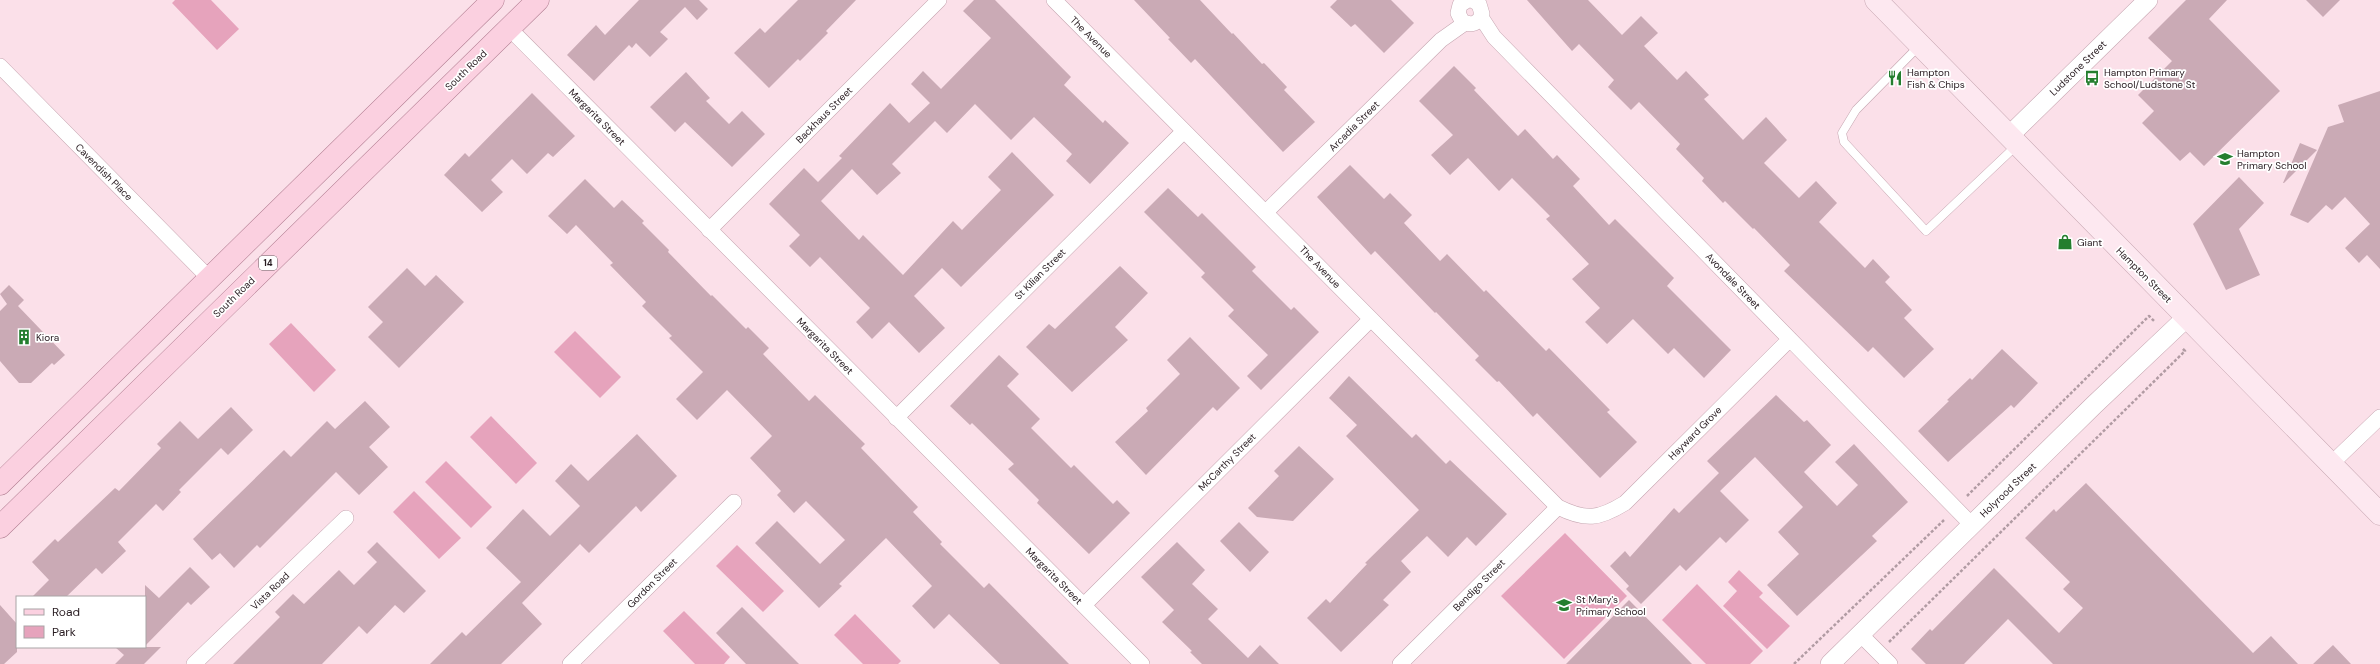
<svg xmlns="http://www.w3.org/2000/svg" width="2380" height="664" viewBox="0 0 2380 664" font-family="'DM Sans',sans-serif">
<style>
.green{fill:#e6a3bc}
.building{fill:#caaab5}
.lines{fill:none;stroke-linecap:round;stroke-linejoin:round}
.service-casing{stroke:#c6a6b1;stroke-width:9}
.minor-casing{stroke:#c6a6b1;stroke-width:16}
.tertiary-casing{stroke:#c6a6b1;stroke-width:20}
.secondary-casing{stroke:#c6a6b1;stroke-width:23}
.primary-casing{stroke:#b07c90;stroke-width:23}
.path{stroke:#b19ba3;stroke-width:2.5;stroke-dasharray:3 2;stroke-linecap:butt}
.service{stroke:#fff;stroke-width:8}
.minor{stroke:#fff;stroke-width:15}
.tertiary{stroke:#fff;stroke-width:19}
.secondary{stroke:#fde8f0;stroke-width:22}
.primary{stroke:#fbd0e0;stroke-width:22}
.labels{text-anchor:middle;dominant-baseline:central;stroke-width:3.5;stroke-linejoin:round;paint-order:stroke}
.shield{fill:#fff;stroke:#685f63;stroke-width:1}
.shield-label{font-size:9px;font-weight:bold;fill:#271b20}
.street-label{font-size:10px;fill:#271b20;stroke:#fff}
.poi-label{font-size:10px;fill:#271b20;stroke:#fff;text-anchor:start}
</style>
<rect width="100%" height="100%" fill="#fbe0e9"/>
<path class="green" d="M175 0H211L239 29 217 50 172 3Z
M291 323 336 370 314 392 269 344Z
M575 331 621 377 600 398 554 352Z
M491 416 537 463 516 484 470 437Z
M446 461 492 507 471 528 425 482Z
M414 491 461 538 439 559 393 512Z
M1565 533 1627 596 1564 659 1501 596Z
M737 545 784 591 763 612 716 566Z
M1739 570 1763 593 1759 597 1790 626 1767 649 1723 606 1737 591 1728 582Z
M1697 584 1763 651 1750 664H1706L1662 620Z
M684 611 730 657 724 664H695L663 631Z
M855 614 901 661 898 664H863L834 635Z"/>
<path class="building" d="M639 0H699L708 9 697 20 685 7 660 32 668 39 650 57 636 43 632 48 629 45 594 81 567 55 596 25 605 35Z
M798 0H856L826 31 828 33 800 61 798 59 769 88 734 53 760 28 765 33Z
M974 0H995L1071 77 1064 85 1103 123 1105 120 1129 143 1090 184 1066 161 1072 154 1034 117 1011 140 975 104 947 133 935 121 892 164 901 173 877 195 852 169 821 201 859 240 863 235 903 275 953 221 962 230 1001 190 988 177 1012 152 1054 195 961 287 942 268 914 296 945 328 919 353 889 322 872 339 856 322 870 308 820 257 810 267 789 246 800 235 769 204 804 168 818 182 842 158 839 156 890 103 909 123 930 103 911 84 923 71 941 89 991 38 963 11Z
M1134 0H1200L1232 34 1233 33 1262 64 1264 63 1287 87 1284 90 1315 122 1283 152 1195 59 1191 63 1168 39 1170 38Z
M1337 0H1391L1414 23 1384 53 1355 24 1351 27 1330 7Z
M1527 0H1588L1622 35 1641 16 1658 33 1644 46 1677 80 1686 71 1709 95 1704 99 1743 140 1766 117 1787 140 1764 163 1799 198 1816 181 1837 203 1819 222 1865 268 1873 259 1890 277 1885 282 1912 310 1904 318 1934 349 1904 378 1873 347 1868 352 1784 271 1790 265 1754 228 1753 229 1725 201 1723 203 1702 181 1704 178 1676 149 1680 144 1639 102 1631 110 1608 87 1614 80 1579 44 1572 51Z
M2186 0H2227L2209 19 2280 91 2204 166 2190 152 2180 161 2142 123 2154 111 2138 95 2172 61 2148 38Z
M2306 0H2340L2323 17Z
M1454 66 1476 88 1474 90 1518 136 1525 129 1553 159 1557 155 1580 179 1573 186 1609 225 1615 219 1674 278 1667 286 1731 350 1704 378 1674 348 1668 354 1633 319 1607 344 1585 322 1600 308 1572 279 1589 264 1546 219 1550 216 1512 178 1499 191 1468 158 1450 175 1431 155 1453 135 1419 101Z
M686 72 710 98 706 101 729 124 742 111 765 134 732 167 685 122 675 132 650 107Z
M2380 91V269L2367 255 2359 263 2345 248 2370 224 2345 197 2332 210 2326 205 2308 223 2290 215 2328 127 2344 122 2338 105Z
M532 93 575 136 553 157 548 153 527 174 512 159 491 180 503 192 482 212 444 175 465 153 469 157Z
M2300 143 2317 150 2284 183H2283Z
M1350 165 1384 199 1390 193 1412 215 1404 223 1440 261 1447 254 1484 292 1486 290 1546 351 1549 348 1610 410 1607 412 1637 442 1600 478 1537 413 1533 417 1499 381 1497 382 1475 360 1479 356 1436 312 1435 313 1375 251 1371 255 1317 197Z
M2239 177 2264 203 2239 229 2260 275 2226 290 2193 224Z
M585 179 614 208 622 200 644 221 642 223 669 250 668 252 711 296 712 295 746 329 748 327 769 348 763 354 809 401 815 395 865 444 861 448 918 507 913 512 942 542 940 544 984 588 989 583 1069 664H1000L949 614 934 629 912 606 932 586 886 538 839 584 842 586 819 608 755 543 777 521 820 564 845 540 806 501 794 513 777 495 781 491 750 458 772 436 727 390 697 420 676 399 703 372 669 338 672 336 642 306 646 302 610 265 613 263 576 225 567 234 548 216Z
M1168 188 1198 217 1202 213 1256 267 1252 271 1291 310 1294 307 1319 332 1261 390 1247 376 1268 355 1228 316 1234 310 1201 277 1205 273 1144 212Z
M1120 266 1148 293 1115 327 1128 340 1072 392 1026 347 1049 324 1055 329Z
M407 268 425 286 436 275 464 302 399 368 368 337 383 322 368 307Z
M9 285 24 300 18 306 65 355 54 365 52 363 31 383H19L0 361V311L7 304 0 294Z
M1190 337 1240 388 1217 411 1213 407 1146 475 1115 442 1148 411 1146 408 1180 374 1167 360Z
M2002 349 2038 383 2014 408 2011 405 1948 462 1918 431 1949 401 1947 400 1970 378 1972 380Z
M999 355 1019 374 1007 386 1040 419 1031 428 1071 468 1074 465 1113 504 1117 500 1130 513 1089 554 1037 503 1039 500 1008 469 1014 464 972 423 970 425 950 406Z
M1349 376 1412 438 1416 434 1446 464 1450 460 1507 514 1476 546 1467 537 1448 557 1427 536 1401 561 1411 572 1383 600 1389 605 1341 652 1307 618 1326 599 1330 603 1367 564 1365 563 1419 510 1346 436 1357 425 1329 398Z
M1776 395 1804 422 1807 420 1831 445 1804 472 1837 506 1858 485 1835 462 1854 444 1908 502 1872 536 1877 541 1797 616 1767 585 1799 554 1778 532 1803 507 1755 457 1720 491 1749 520 1726 543 1720 537 1686 571 1680 565 1641 604 1626 589 1629 586 1610 566 1625 551 1630 557 1674 508 1679 513 1719 473 1707 461Z
M365 401 390 427 369 447 388 467 359 495 336 472 260 548 257 545 234 568 220 553 212 560 193 539 284 450 291 457 327 421 335 429Z
M231 407 253 430 228 455 221 448 179 490 181 492 163 511 156 504 118 542 126 551 102 574 96 568 66 597H32L49 580 32 562 55 539 58 542 115 488 119 491 161 448 157 444 180 421 198 439Z
M637 434 677 476 641 512 636 506 589 553 580 544 522 603 542 624 501 664H430L462 632 466 636 521 582 486 548 523 509 550 536 580 506 555 481 571 464 588 481Z
M1299 446 1334 479 1293 521 1257 517 1248 508 1279 476 1274 471Z
M2086 483 2253 653 2271 636 2298 664H2053L2008 619 1964 664H1926L1911 649 1930 629 1932 631 1994 568 2059 633 2083 608 2063 589 2070 582 2025 538 2054 509 2056 512Z
M1239 522 1269 552 1250 572 1220 541Z
M377 542 426 591 404 613 395 605 367 634 359 626 322 664H233L280 617 275 612 293 594 304 604 339 570 354 585 377 562 367 552Z
M1177 542 1205 570 1192 584 1218 609 1208 619 1248 658 1260 645 1279 664H1202L1190 652 1192 651 1162 622 1174 610 1141 577Z
M190 567 210 587 191 605 188 602 145 646V585L159 598Z
M1629 600 1692 664H1566Z
M0 605 17 624V652L4 664H0Z
M742 607 799 664H746L716 633Z
M2333 645 2351 664H2313Z
M115 647H161L144 664H115L124 655Z"/>
<g class="lines">
<g class="service-casing">
<path id="service" d="M1920 45 1856 110 1842 133 1844 142 1926 231 2017 145"/>
</g>
<g class="minor-casing">
<path id="minor" d="M1054 0 1558 507C1586 521 1599 519 1625 503L1790 339
M1468 0 1460 5 1458 13 1462 21C1471 26 1479 24 1482 14L1479 4 1472 0
M1481 17 1494 37 1972 525
M509 28 1142 664
M0 66 209 278
M1266 212 1441 40 1465 23
M709 230 939 0
M896 418 1184 131
M2331 464 2380 417
M1084 605 1371 319
M1860 634 1890 664
M194 664 346 518
M570 664 734 502
M1400 664 1558 507"/>
</g>
<g class="tertiary-casing">
<path id="tertiary" d="M2009 136 2148 0
M1830 664 2094 405 2187 317"/>
</g>
<g class="secondary-casing">
<path id="secondary" d="M1876 0 2380 514"/>
</g>
<g class="primary-casing">
<path id="primary" d="M0 484 493 0
M0 527 538 0"/>
</g>
<path class="path" d="M1967 496 2149 316 2155 322
M1889 642 2185 351 2182 348
M1794 664 1944 520"/>
<use href="#service" class="service"/>
<use href="#minor" class="minor"/>
<use href="#tertiary" class="tertiary"/>
<use href="#secondary" class="secondary"/>
<use href="#primary" class="primary"/>
</g>
<defs>
<g id="restaurant-bare" transform="scale(1.2)"><path d="M-5-6h1v4h1v-4h1v4h1v-4h1v5L-1.5 .5V6h-2V.5L-5-1ZM5-6V6H3V1.5H1.5Q1.5-4 5-6Z" fill="#247e2e" stroke="#fff" stroke-width="2.5" paint-order="stroke"/></g>
<g id="bus-bare" transform="scale(1.2)"><path d="M-5-6H5V4H4V6H2V4H-2V6H-4V4H-5ZM-3.5-4V0h7V-4ZM-3.5 1.2v1.5H-2V1.2ZM2 1.2v1.5H3.5V1.2Z" fill="#247e2e" stroke="#fff" stroke-width="2.5" paint-order="stroke"/></g>
<g id="school-bare" transform="scale(1.2)"><path d="M0-5L7-2L0 1L-7-2ZM-4 1L0 2.5L4 1V4Q0 6-4 4Z" fill="#247e2e" stroke="#fff" stroke-width="2.5" paint-order="stroke"/></g>
<g id="shop-bare" transform="scale(1.2)"><path d="M-5-2.5h2.3a2.7 3.5 0 0 1 5.4 0H5L5.5 6h-11ZM-1.5-2.5h3a1.5 2.3 0 0 0-3 0Z" fill="#247e2e" stroke="#fff" stroke-width="2.5" paint-order="stroke"/></g>
<g id="building-bare" transform="scale(1.2)"><path d="M-4-6H4V6H1V3H-1V6H-4ZM-2.5-4.3h1.7v1.8h-1.7ZM.8-4.3h1.7v1.8H.8ZM-2.5-1h1.7V.8h-1.7ZM.8-1h1.7V.8H.8Z" fill="#247e2e" stroke="#fff" stroke-width="2.5" paint-order="stroke"/></g>
</defs>
<g fill-rule="evenodd">
<use href="#restaurant-bare" x="1895" y="78"/>
<use href="#bus-bare" x="2092" y="78"/>
<use href="#school-bare" x="2225" y="159"/>
<use href="#shop-bare" x="2065" y="242"/>
<use href="#building-bare" x="24" y="337"/>
<use href="#school-bare" x="1564" y="605"/>
</g>
<g class="labels">
<rect class="shield" x="259" y="256" width="18" height="14" rx="3"/>
<g class="shield-label">
<text x="268" y="263">14</text>
</g>
<g class="street-label">
<text transform="translate(1091 37) rotate(45)">The Avenue</text>
<text transform="translate(2078 68) rotate(-44)">Ludstone Street</text>
<text transform="translate(466 70) rotate(-44)">South Road</text>
<text transform="translate(824 115) rotate(-45)">Backhaus Street</text>
<text transform="translate(597 117) rotate(45)">Margarita Street</text>
<text transform="translate(1354 126) rotate(-45)">Arcadia Street</text>
<text transform="translate(104 172) rotate(45)">Cavendish Place</text>
<text transform="translate(1320 267) rotate(46)">The Avenue</text>
<text transform="translate(1040 274) rotate(-45)">St Kilian Street</text>
<text transform="translate(2144 275) rotate(45)">Hampton Street</text>
<text transform="translate(1733 281) rotate(46)">Avondale Street</text>
<text transform="translate(234 297) rotate(-44)">South Road</text>
<text transform="translate(825 346) rotate(45)">Margarita Street</text>
<text transform="translate(1695 433) rotate(-45)">Hayward Grove</text>
<text transform="translate(1227 462) rotate(-45)">McCarthy Street</text>
<text transform="translate(2008 490) rotate(-44)">Holyrood Street</text>
<text transform="translate(1054 576) rotate(45)">Margarita Street</text>
<text transform="translate(652 583) rotate(-45)">Gordon Street</text>
<text transform="translate(1479 585) rotate(-45)">Bendigo Street</text>
<text transform="translate(270 591) rotate(-44)">Vista Road</text>
</g>
<g class="poi-label">
<text x="1907" y="72">Hampton<tspan x="1907" dy="12">Fish &amp; Chips</tspan></text>
<text x="2104" y="72">Hampton Primary<tspan x="2104" dy="12">School/Ludstone St</tspan></text>
<text x="2237" y="153">Hampton<tspan x="2237" dy="12">Primary School</tspan></text>
<text x="2077" y="242">Giant</text>
<text x="36" y="337">Kiora</text>
<text x="1576" y="599">St Mary's<tspan x="1576" dy="12">Primary School</tspan></text>
</g>
</g>
<rect x="16" y="596" width="130" height="52" fill="#ffffff" stroke="#a9a4a6"/>
<rect x="24" y="609" width="20" height="6" fill="#fbd0e0" stroke="#a9a4a6"/>
<text x="52" y="616" font-size="12" fill="#271b20">Road</text>
<rect x="24" y="626" width="20" height="12" fill="#e6a3bc" stroke="#a9a4a6"/>
<text x="52" y="636" font-size="12" fill="#271b20">Park</text>
</svg>
